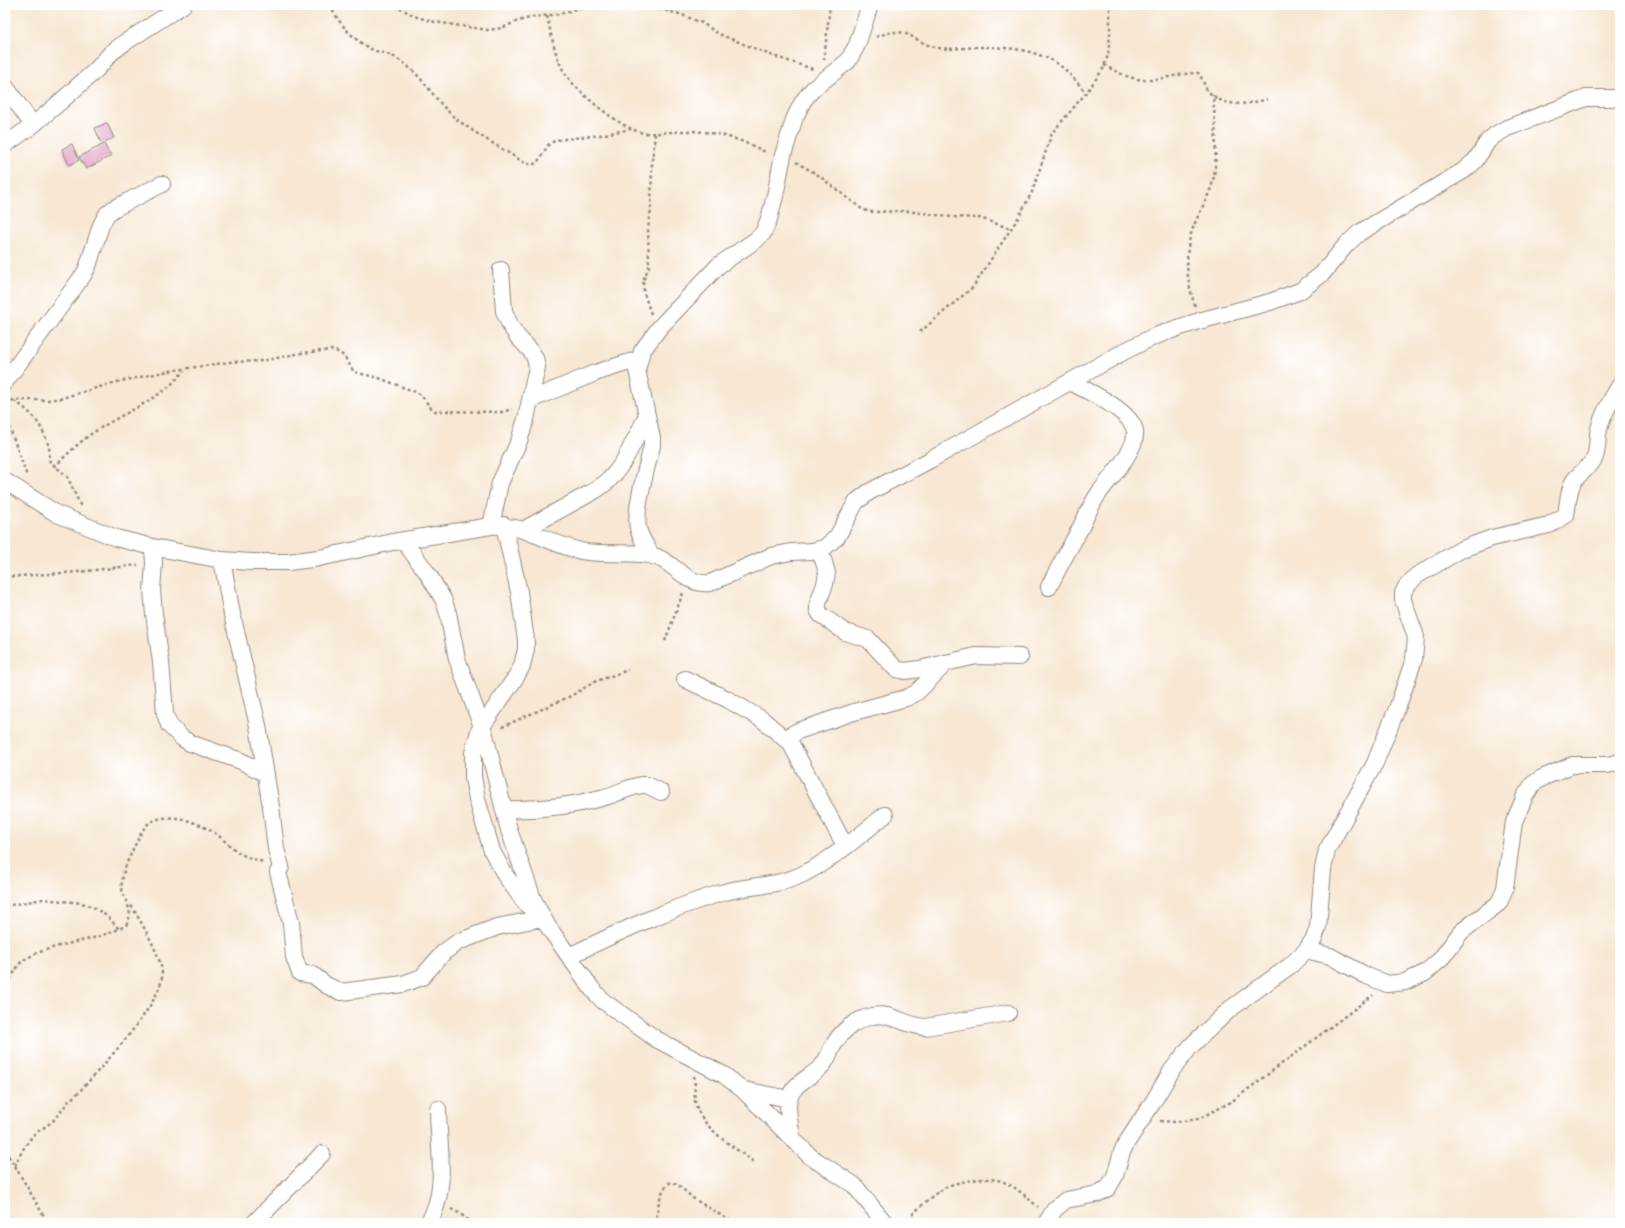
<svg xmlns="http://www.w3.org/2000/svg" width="1625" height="1228" viewBox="0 0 1625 1228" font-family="'Comic Neue',sans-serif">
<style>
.building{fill:#e19fc5}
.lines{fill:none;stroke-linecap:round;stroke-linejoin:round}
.minor-casing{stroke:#91897f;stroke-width:18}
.path{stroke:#91897f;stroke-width:2.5;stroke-dasharray:3 3;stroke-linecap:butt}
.minor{stroke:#fff;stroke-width:16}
</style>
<rect width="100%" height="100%" fill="#fff"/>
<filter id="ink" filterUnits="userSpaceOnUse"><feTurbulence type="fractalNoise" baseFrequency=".025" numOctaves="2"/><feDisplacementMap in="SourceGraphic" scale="8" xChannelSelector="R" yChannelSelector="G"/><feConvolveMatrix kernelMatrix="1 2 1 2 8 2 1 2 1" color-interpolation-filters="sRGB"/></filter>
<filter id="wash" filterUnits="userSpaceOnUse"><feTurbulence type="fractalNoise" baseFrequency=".012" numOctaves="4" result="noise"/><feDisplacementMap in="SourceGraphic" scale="16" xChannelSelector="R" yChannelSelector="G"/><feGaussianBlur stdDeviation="0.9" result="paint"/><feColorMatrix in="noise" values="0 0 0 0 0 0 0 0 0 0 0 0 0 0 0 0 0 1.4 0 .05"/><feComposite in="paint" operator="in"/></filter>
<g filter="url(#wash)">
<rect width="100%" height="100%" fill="#f7e7d3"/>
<g id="blocks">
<path class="building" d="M107 123 114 138 101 143 95 128Z
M72 144 79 160 69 165 62 149Z
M104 144 111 156 86 169 79 157Z"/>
</g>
</g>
<g filter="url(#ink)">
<use href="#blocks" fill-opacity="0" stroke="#91897f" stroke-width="1"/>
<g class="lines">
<g class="minor-casing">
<path id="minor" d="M5 86 33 125
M5 145 33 125 59 103 96 70 111 53 124 43 183 5
M5 382 84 274 88 266 101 225 107 214 113 209 162 184
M530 400 595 373 639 359
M5 481 57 514 116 538 153 547 222 560 251 562H288L319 558 393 542 491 526C527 524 548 544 581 551 603 556 639 550 657 557 676 565 688 586 710 583L771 556 791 552 812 551 824 548 837 537 856 502 869 492 930 460 1125 351 1153 337 1175 329 1199 321 1270 302 1300 291 1322 274 1346 245 1359 233 1463 171 1475 161 1488 141 1495 135 1507 128 1586 98H1620
M504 525 519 592 526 640V649L522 666 516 677 479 731 473 753V777L477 799 492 851 505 875 526 904 535 912
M491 526 500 483 519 441 526 419 537 367 535 358 531 351 517 336 510 325 504 311 501 270
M525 529 596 490 608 481 616 472 625 459 647 416
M403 540 428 574 443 599 448 613 457 659 485 735 509 830 533 899 547 925 592 989 603 1001 656 1039 724 1075 743 1090 811 1157 854 1185 885 1223
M153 547 154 563 152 590 154 614 161 662 165 713 169 725 182 738 190 743 241 761 266 774
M817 550 823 559 827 573 825 584 818 603V610L821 615 845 632 868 639 896 669 905 671 920 669 976 656 1020 657
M652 556C647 547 640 538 638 528 634 510 647 466 652 446V438L637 370 642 351 660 327 719 265 756 240 763 233 769 219 775 196 783 155 795 117 803 101 813 89 848 61 857 45 870 5
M222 560 232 614 258 726 271 807 276 849 281 867 278 872 291 923 294 957 300 973 313 975 326 985 341 992 403 984 422 977 444 952 458 942 497 927 543 918
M1049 587C1059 566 1071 546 1082 525 1087 514 1092 503 1099 493 1109 479 1138 449 1135 431 1132 411 1086 390 1070 382
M685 679 727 699 763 720 791 744 845 846
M786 738 798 731 854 712 906 698 916 693 944 665
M504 809C538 810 569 807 601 798 615 795 628 787 642 785H647L661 792
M1306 950 1330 956 1367 976 1387 984 1405 982 1425 973 1440 960 1461 932 1499 903 1505 888 1514 822 1525 796 1533 784 1542 778 1572 765H1607L1620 762
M569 956C619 932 668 909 721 893 748 885 776 887 801 875 831 861 860 835 885 815
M744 1090 789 1099
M792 1139C791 1127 786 1111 789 1099 793 1083 810 1078 821 1067 827 1061 829 1053 833 1046 841 1031 856 1019 873 1016 892 1012 907 1027 926 1027L1008 1013
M254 1223 322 1154
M428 1223C449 1192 438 1145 438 1109
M1046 1223 1055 1209 1066 1200 1097 1194 1108 1188 1115 1176 1122 1152 1127 1142 1153 1102 1172 1070 1191 1046 1230 1009 1291 965 1306 950 1314 939 1318 927 1323 869 1327 850 1375 763 1398 706 1414 659 1416 637 1403 600V593L1406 587 1416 576 1462 549 1492 538 1549 525 1566 515C1568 504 1568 492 1573 482 1579 472 1591 468 1595 457 1598 448 1597 438 1599 429 1603 413 1612 398 1620 385"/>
</g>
<path class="path" d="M330 5C338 22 353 40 371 49 380 53 391 54 399 60 422 74 434 100 454 117 475 134 500 147 523 162L531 165 537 163 549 144 556 140 600 135 631 129
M394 5 417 17 435 22 488 30 502 28 515 22 533 17 560 14 589 5
M642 5 680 14 702 23 719 34 773 56 813 69
M547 16C551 33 554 52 562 68 571 88 622 130 644 133 657 134 670 132 683 131 713 130 741 139 767 153
M876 37C909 23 911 43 939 48 953 50 968 47 982 47 1008 47 1036 50 1058 64 1069 72 1078 83 1086 93
M824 60 830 5
M1104 65C1118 73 1134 81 1151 80 1167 78 1182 73 1198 73 1203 78 1204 87 1209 92 1225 108 1247 105 1267 99
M796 162 818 175 863 210 872 212 907 211 951 217 980 218 1011 229
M1195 306C1186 279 1183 250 1195 223 1201 209 1209 196 1213 181 1218 157 1215 119 1213 95
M651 314 644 293 643 281 649 266 648 229 651 210 652 162 655 134
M920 332 973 287 1018 218 1032 192 1052 133 1086 93 1103 69 1108 55 1110 34V5
M5 400H48L62 398 117 382 169 371 230 362 262 361 301 353 331 350 336 351 344 356 354 372 379 378 418 393C425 398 428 407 435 411L502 412 512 409
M14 401C32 411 43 427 49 447 50 452 48 457 50 462L67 476 81 507
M5 415 27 476
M54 467C69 453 82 439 99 429 128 410 163 399 184 370
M5 577 78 572 138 565
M665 641 683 593
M502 727 571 696 594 682 628 670
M5 906 43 899 82 903 95 908 108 917 119 929
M5 983C15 977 16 963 27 958 58 941 96 943 126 925 137 908 119 898 122 882 123 869 130 856 135 845 139 838 142 829 148 824 168 809 201 823 219 836 225 841 231 847 238 852 245 857 254 859 263 862
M694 1076C696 1086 693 1096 696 1105 703 1130 736 1148 755 1163
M1160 1121 1176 1122 1198 1119 1231 1102 1373 995
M5 1151 15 1166 48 1223
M15 1166 22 1151 33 1135 53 1121 69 1101 80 1091C100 1068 165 1001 162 973 161 955 140 920 130 904
M451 1209 459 1213 472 1223
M656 1223C657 1211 659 1189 671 1182L677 1184 694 1199 734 1223
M904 1223C915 1212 927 1199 941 1190 949 1184 958 1183 967 1181 1002 1174 1013 1185 1038 1207"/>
<use href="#minor" class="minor"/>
</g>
</g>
<rect width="1625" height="1228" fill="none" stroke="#fff" stroke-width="20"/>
</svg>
